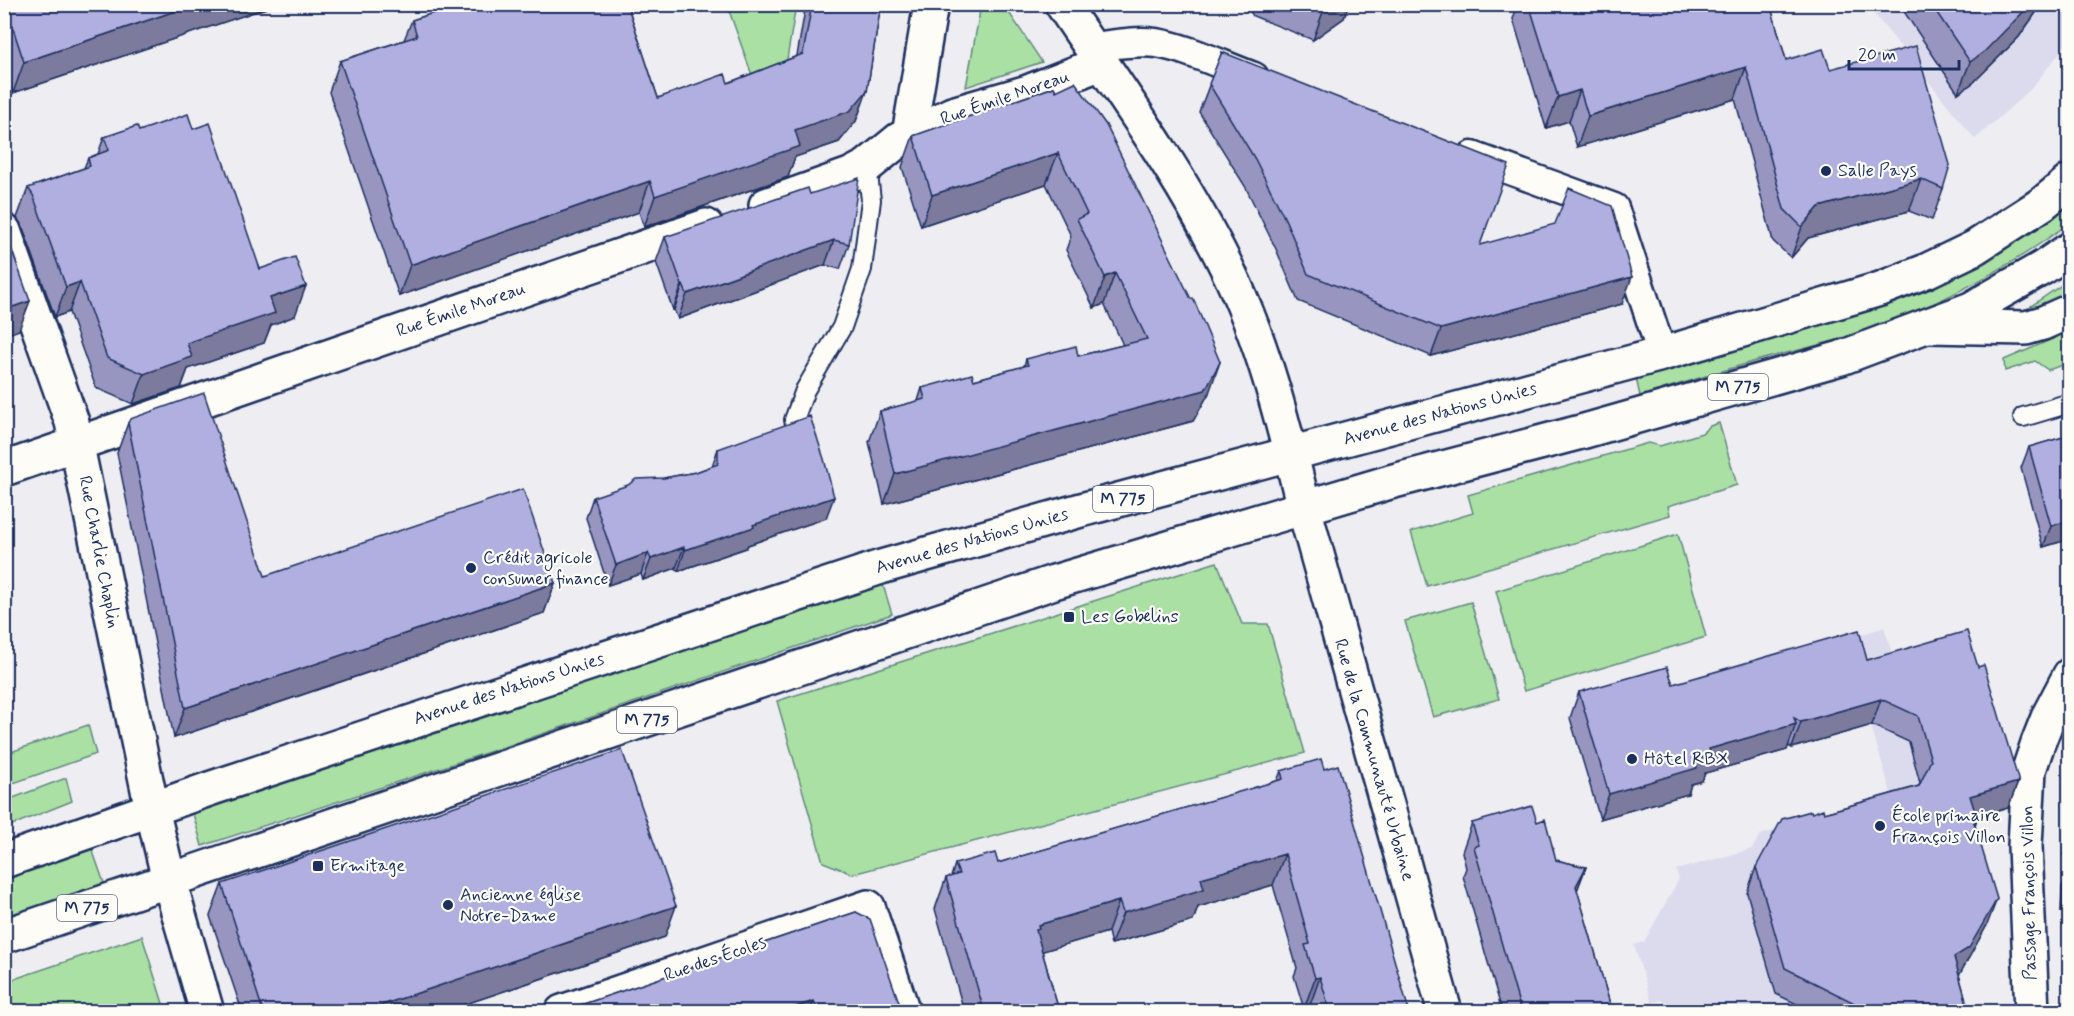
<svg xmlns="http://www.w3.org/2000/svg" width="2074" height="1016" viewBox="0 0 2074 1016" font-family="Mynerve,sans-serif">
<style>
.built{fill:#dcdaed}
.green{fill:#aae0a3;stroke:#628880;stroke-width:1.5}
.lines{fill:none;stroke-linecap:round;stroke-linejoin:round}
.service-casing{stroke:#1b2f5e;stroke-width:22}
.pedestrian-casing{stroke:#1b2f5e;stroke-width:33}
.minor-casing{stroke:#1b2f5e;stroke-width:38}
.tertiary-casing{stroke:#1b2f5e;stroke-width:38}
.primary-casing{stroke:#1b2f5e;stroke-width:38}
.service{stroke:#fdfcf7;stroke-width:18}
.pedestrian{stroke:#fdfcf7;stroke-width:28}
.minor{stroke:#fdfcf7;stroke-width:33}
.tertiary{stroke:#fdfcf7;stroke-width:33}
.primary{stroke:#fdfcf7;stroke-width:33}
.wall{fill:#9896c1;stroke:#1b2f5e;stroke-width:1.5}
.shaded-wall{fill:#7c7a9d;stroke:#1b2f5e;stroke-width:1.5}
.building{fill:#b1afe0;stroke:#1b2f5e;stroke-width:1.5}
.poi-dot{fill:#1b2f5e;stroke:#fdfcf7;stroke-width:2}
.labels{text-anchor:middle;dominant-baseline:central;stroke-width:4.5;stroke-linejoin:round;paint-order:stroke}
.shield{fill:#fdfcf7;stroke:#5f6c8c;stroke-width:1.5}
.shield-label{font-size:16px;font-weight:bold;fill:#1b2f5e}
.street-label{font-size:18px;fill:#1b2f5e;stroke:#fdfcf7}
.poi-label{font-size:18px;fill:#1b2f5e;stroke:#fdfcf7;text-anchor:start}
</style>
<rect width="100%" height="100%" fill="#eeedf2"/>
<filter id="ink" filterUnits="userSpaceOnUse"><feTurbulence type="fractalNoise" baseFrequency=".0167" numOctaves="2"/><feDisplacementMap in="SourceGraphic" scale="12" xChannelSelector="R" yChannelSelector="G"/><feConvolveMatrix kernelMatrix="1 2 1 2 8 2 1 2 1" color-interpolation-filters="sRGB"/></filter>
<g filter="url(#ink)">
<path class="built" d="M1867 5H2069V41L2030 90 1975 139Z
M1884 627 1898 674 2011 801 2008 808 1975 817 1963 838 1987 925 1961 972 1943 978 1952 1011H1681L1661 1000 1652 1003 1634 945 1644 942 1679 879 1676 870 1752 849 1760 835 1892 796 1845 640Z"/>
<path class="green" d="M727 5H796L786 65 753 78Z
M981 5H1004L1042 62 966 87Z
M2069 202V223C2007 270 1938 305 1864 332 1831 343 1796 350 1763 359 1721 371 1681 384 1640 396L1636 378 1873 309 1928 290 1980 262Z
M2069 280V300L2037 317 2031 306Z
M2069 332V363L2048 370 2035 361 2005 371 2004 360Z
M1719 423 1737 485 1668 506 1670 515 1427 586 1411 532 1473 513 1468 495 1648 443 1660 446 1702 433 1710 426Z
M1678 534 1706 637 1524 691 1496 591Z
M1217 562 1242 624H1268L1305 753 853 874 823 862 777 701Z
M883 585 892 614 495 750 202 846 192 810Z
M1471 602 1499 699 1433 717 1405 621Z
M88 725 96 754 5 786V754Z
M66 778 72 801 5 828V801Z
M91 846 104 883 5 917V878Z
M142 936 165 1010 5 1011V982Z"/>
<g class="lines">
<g class="service-casing">
<path id="service" d="M2023 417 2070 403
M794 420 805 390 842 327 862 269 871 200 867 166"/>
</g>
<g class="pedestrian-casing">
<path id="pedestrian" d="M1091 47C1112 45 1135 40 1156 43 1185 47 1226 67 1254 77
M1472 156 1614 208 1662 354"/>
</g>
<g class="minor-casing">
<path id="minor" d="M909 135 931 4
M766 205 850 175 867 166 900 139 952 114 1028 92 1101 63
M4 231 72 422 152 809 169 880 207 1012
M1929 326 2026 328 2043 323 2070 311
M4 469 706 226
M1304 508 1445 1012
M562 1012 868 907 903 1012
M2032 1012 2025 846 2029 770 2038 743 2049 715 2070 675"/>
</g>
<g class="tertiary-casing">
<path id="tertiary" d="M1062 4C1119 90 1181 174 1226 266 1264 343 1284 426 1304 508"/>
</g>
<g class="primary-casing">
<path id="primary" d="M4 861 212 788 881 567 1081 510 1662 354 1880 289 1926 271 1974 248 2042 204 2070 181
M4 936 1054 582 1390 482 1581 432 1841 358 1971 309 2044 267 2070 249"/>
</g>
<use href="#service" class="service"/>
<use href="#pedestrian" class="pedestrian"/>
<use href="#minor" class="minor"/>
<use href="#tertiary" class="tertiary"/>
<use href="#primary" class="primary"/>
</g>
<path class="wall" d="M4 4H278L13 93 4 68Z
M451 4H627L658 98 728 83 797 56 806 4H881L867 91 856 121 839 142 795 157 788 177 644 227 639 212 399 296 329 92 340 61 404 40 412 20 452 7Z
M1245 4H1349L1344 18 1313 40 1253 16Z
M1518 4H1770L1786 60 1830 69 1943 189 1932 220 1909 211 1808 238 1791 258 1773 241 1735 99 1577 147 1569 121 1546 128 1513 19Z
M1899 4H2042L2019 37 1973 83 1958 93Z
M1222 52 1480 245 1622 304 1431 356 1298 301 1276 249 1245 186 1199 112Z
M1054 87 1209 393 1193 421 884 504 869 442 880 411 918 401 922 388 974 380 1024 366 1026 359 1078 356 1123 345 1104 304 1094 308 1066 250 1071 236 1046 184 921 226 902 167 913 136Z
M193 129 260 269 295 316 271 325 264 343 188 369 181 388 133 404 96 388 69 312 55 317 22 225 17 218 28 188 84 168 88 158 98 154 104 137 139 131Z
M810 194 849 244 840 269 825 265 678 319 674 310H673L656 262 665 237Z
M128 423 265 576 555 583 544 613 174 738 117 453Z
M2070 435V539L2043 547 2021 468 2029 447Z
M718 449 826 518 748 545 746 548 678 571 676 568 643 580 641 574 608 585 586 518 593 497 664 478 696 472 712 466Z
M1867 660 1978 667 2018 782 2008 808 1977 817V818L1975 826 1987 925 1959 975 1969 1011H1811L1776 994 1747 893 1756 867 1812 813H1824L1919 786 1920 783 1909 742 1872 725 1792 748 1788 746 1787 750 1705 773 1702 781 1691 784 1688 794 1600 819 1570 718 1579 692 1673 684Z
M1324 769 1409 1011H1310L1309 1008 1304 1009 1294 976 1297 968 1273 885 1198 907 1193 921 1111 944 1108 932 1042 951 1059 1011H964L935 909 946 878 951 877 955 864 998 863 1277 781 1281 771Z
M1537 822 1556 860 1586 867 1577 890 1612 1011H1502L1463 876 1466 868 1462 852 1472 823Z
M2070 867V943L2064 912H2061L2062 887Z
M222 884 665 937 445 1011H242L210 916Z
M856 912 902 1011H563Z"/>
<path class="shaded-wall" d="M196 4H278L13 93 24 62Z
M1330 4H1349L1344 18 1313 40 1324 9Z
M2031 4H2042L2019 37 1973 83 1958 93 1970 62Z
M1746 67 1735 99 1577 147 1588 116Z
M1580 90 1569 121 1546 128 1558 97Z
M867 91 856 121 839 142 795 157 788 177 644 227 655 196 795 130Z
M1058 153 1046 184 921 226 932 195Z
M1921 179 1909 211 1808 238 1791 258 1802 227 1819 207Z
M650 181 639 212 399 296 410 265Z
M834 240 825 265 678 319 687 294Z
M1115 273 1104 304 1094 308 1105 277Z
M1632 277 1622 304 1431 356 1441 329Z
M80 282 69 312 55 317 66 287Z
M682 285H683L674 310H673Z
M306 286 295 316 271 325 264 343 188 369 181 388 133 404 144 374 187 343 270 298Z
M30 301 19 330 4 336V310Z
M1220 362 1209 393 1193 421 884 504 895 474Z
M834 497 826 518 748 545 746 548 678 571 685 550 753 525Z
M2070 520V539L2043 547 2051 526Z
M684 547 676 568 643 580 651 559Z
M648 553 641 574 608 585 616 565Z
M555 583 544 613 174 738 185 708Z
M1881 699 1872 725 1792 748 1801 722Z
M1796 724 1787 750 1705 773 1702 781 1691 784 1688 794 1600 819 1609 794 1695 760 1709 749Z
M2018 782 2008 808 1961 822 1970 796Z
M1977 818 1968 844 1973 819Z
M2070 838V856L2063 855Z
M1285 854 1273 885 1198 907 1193 921 1111 944 1123 913 1201 878Z
M1586 867 1575 896 1576 886Z
M2069 892H2070V896L2064 912H2061Z
M1997 899 1987 925 1960 974 1944 983 1954 957Z
M1119 901 1108 932 1030 955 1024 961 1038 925Z
M676 906 665 937 445 1011H364Z
M1320 977 1309 1008 1304 1009 1315 978Z
M814 1001 810 1011H783Z"/>
<path class="building" d="M5 4H196L24 62Z
M461 4H627L658 98 725 74 728 83 803 54 812 4H881L867 91 850 111 795 130 800 146 655 196 650 181 410 265 340 61 417 36 412 20Z
M1314 4H1330L1324 9Z
M1529 4H1770L1786 60 1823 49 1830 69 1916 46 1950 165 1943 189 1921 179 1819 207 1802 227 1784 209 1746 67 1588 116 1580 90 1558 97Z
M1931 4H2031L1985 51 1970 62Z
M1222 52 1509 165 1480 245 1555 224 1569 188 1612 206 1632 277 1441 329 1308 274 1286 221 1255 159 1209 84Z
M1075 82 1106 125 1191 299 1193 298 1220 362 1205 390 895 474 880 411 925 399 922 388 972 374 974 380 1028 365 1026 359 1076 346 1078 356 1147 339 1115 273 1105 277 1077 219 1087 214 1058 153 932 195 913 136 1054 87 1056 91Z
M188 114 193 129 210 123 260 269 295 257 306 286 270 298 275 313 187 343 192 357 144 374 107 358 80 282 66 287 33 195 28 188 90 166 88 158 109 150 104 137 137 126 139 131Z
M859 178 849 244 834 240 687 294 683 285H682L665 237 808 188 810 194Z
M4 228 30 301 4 310Z
M204 393 265 576 523 489 555 583 185 708 128 423 130 419Z
M810 416 824 459 834 497 753 525 754 527 685 550 684 547 651 559 648 553 616 565 593 497 628 485 636 479 664 478 696 472 718 464V449Z
M2070 435V520L2051 526 2029 447Z
M1859 630 1867 660 1967 631 1978 667 1984 665 2018 779V782L1970 796 1977 818 1973 819 1997 899 1969 948 1954 957 1969 1011H1870L1785 968 1756 867 1782 819 1811 811 1812 813 1823 809 1824 813 1919 786 1931 760 1918 716 1881 699 1801 722 1794 718 1796 724 1709 749 1711 755 1695 760 1697 768 1609 794 1579 692 1667 667 1673 684Z
M622 750 676 906 364 1011H263L222 884Z
M1321 759 1324 769 1338 765 1409 1011H1330L1320 977 1315 978 1305 945 1310 944 1285 854 1201 878 1204 889 1123 913 1119 901 1038 925 1039 929 1036 930 1059 1011H984L946 878 959 874 955 864 995 853 998 863 1283 779 1281 771Z
M1532 806 1537 822 1545 819 1556 860 1586 867 1576 886 1612 1011H1521L1474 847 1479 845 1472 823Z
M856 912 870 919 902 1011H818L814 1001 783 1011H563Z"/>
</g>
<g class="poi-dot">
<circle cx="1826" cy="171" r="6"/>
<circle cx="471" cy="568" r="6"/>
<rect x="1063" y="611" width="12" height="12" rx="3"/>
<circle cx="1632" cy="759" r="6"/>
<circle cx="1880" cy="826" r="6"/>
<rect x="312" y="860" width="12" height="12" rx="3"/>
<circle cx="448" cy="905" r="6"/>
</g>
<g class="labels">
<g class="shield">
<rect x="1708" y="374" width="60" height="26" rx="4.5"/>
<rect x="1093" y="486" width="60" height="26" rx="4.5"/>
<rect x="617" y="707" width="60" height="26" rx="4.5"/>
<rect x="57" y="895" width="60" height="26" rx="4.5"/>
</g>
<g class="shield-label">
<text x="1738" y="387">M 775</text>
<text x="1123" y="499">M 775</text>
<text x="647" y="720">M 775</text>
<text x="87" y="908">M 775</text>
</g>
<g class="street-label">
<text transform="translate(1005 98) rotate(-19)">Rue Émile Moreau</text>
<text transform="translate(461 310) rotate(-19)">Rue Émile Moreau</text>
<text transform="translate(1440 414) rotate(-15)">Avenue des Nations Unies</text>
<text transform="translate(972 541) rotate(-16)">Avenue des Nations Unies</text>
<text transform="translate(99 552) rotate(79)">Rue Charlie Chaplin</text>
<text transform="translate(509 689) rotate(-18)">Avenue des Nations Unies</text>
<text transform="translate(1374 760) rotate(74)">Rue de la Communauté Urbaine</text>
<text transform="translate(2029 893) rotate(-91)">Passage François Villon</text>
<text transform="translate(715 959) rotate(-19)">Rue des Écoles</text>
</g>
<g class="poi-label">
<text x="1838" y="171">Salle Pays</text>
<text x="483" y="558">Crédit agricole<tspan x="483" dy="21">consumer finance</tspan></text>
<text x="1081" y="617">Les Gobelins</text>
<text x="1644" y="759">Hôtel RBX</text>
<text x="1892" y="816">École primaire<tspan x="1892" dy="21">François Villon</tspan></text>
<text x="330" y="866">Ermitage</text>
<text x="460" y="895">Ancienne église<tspan x="460" dy="21">Notre-Dame</tspan></text>
</g>
</g>
<rect width="2074" height="1016" fill="none" stroke="#fdfcf7" stroke-width="24"/>
<rect x="12" y="12" width="2050" height="992" fill="none" stroke="#1b2f5e" stroke-width="2" filter="url(#ink)"/>
<path d="M1849 60v9h110v-9" fill="none" stroke="#1b2f5e" stroke-width="3"/>
<text x="1858" y="60" font-size="18" fill="#1b2f5e" stroke="#fdfcf7" stroke-width="4.5" paint-order="stroke">20 m</text>
</svg>
